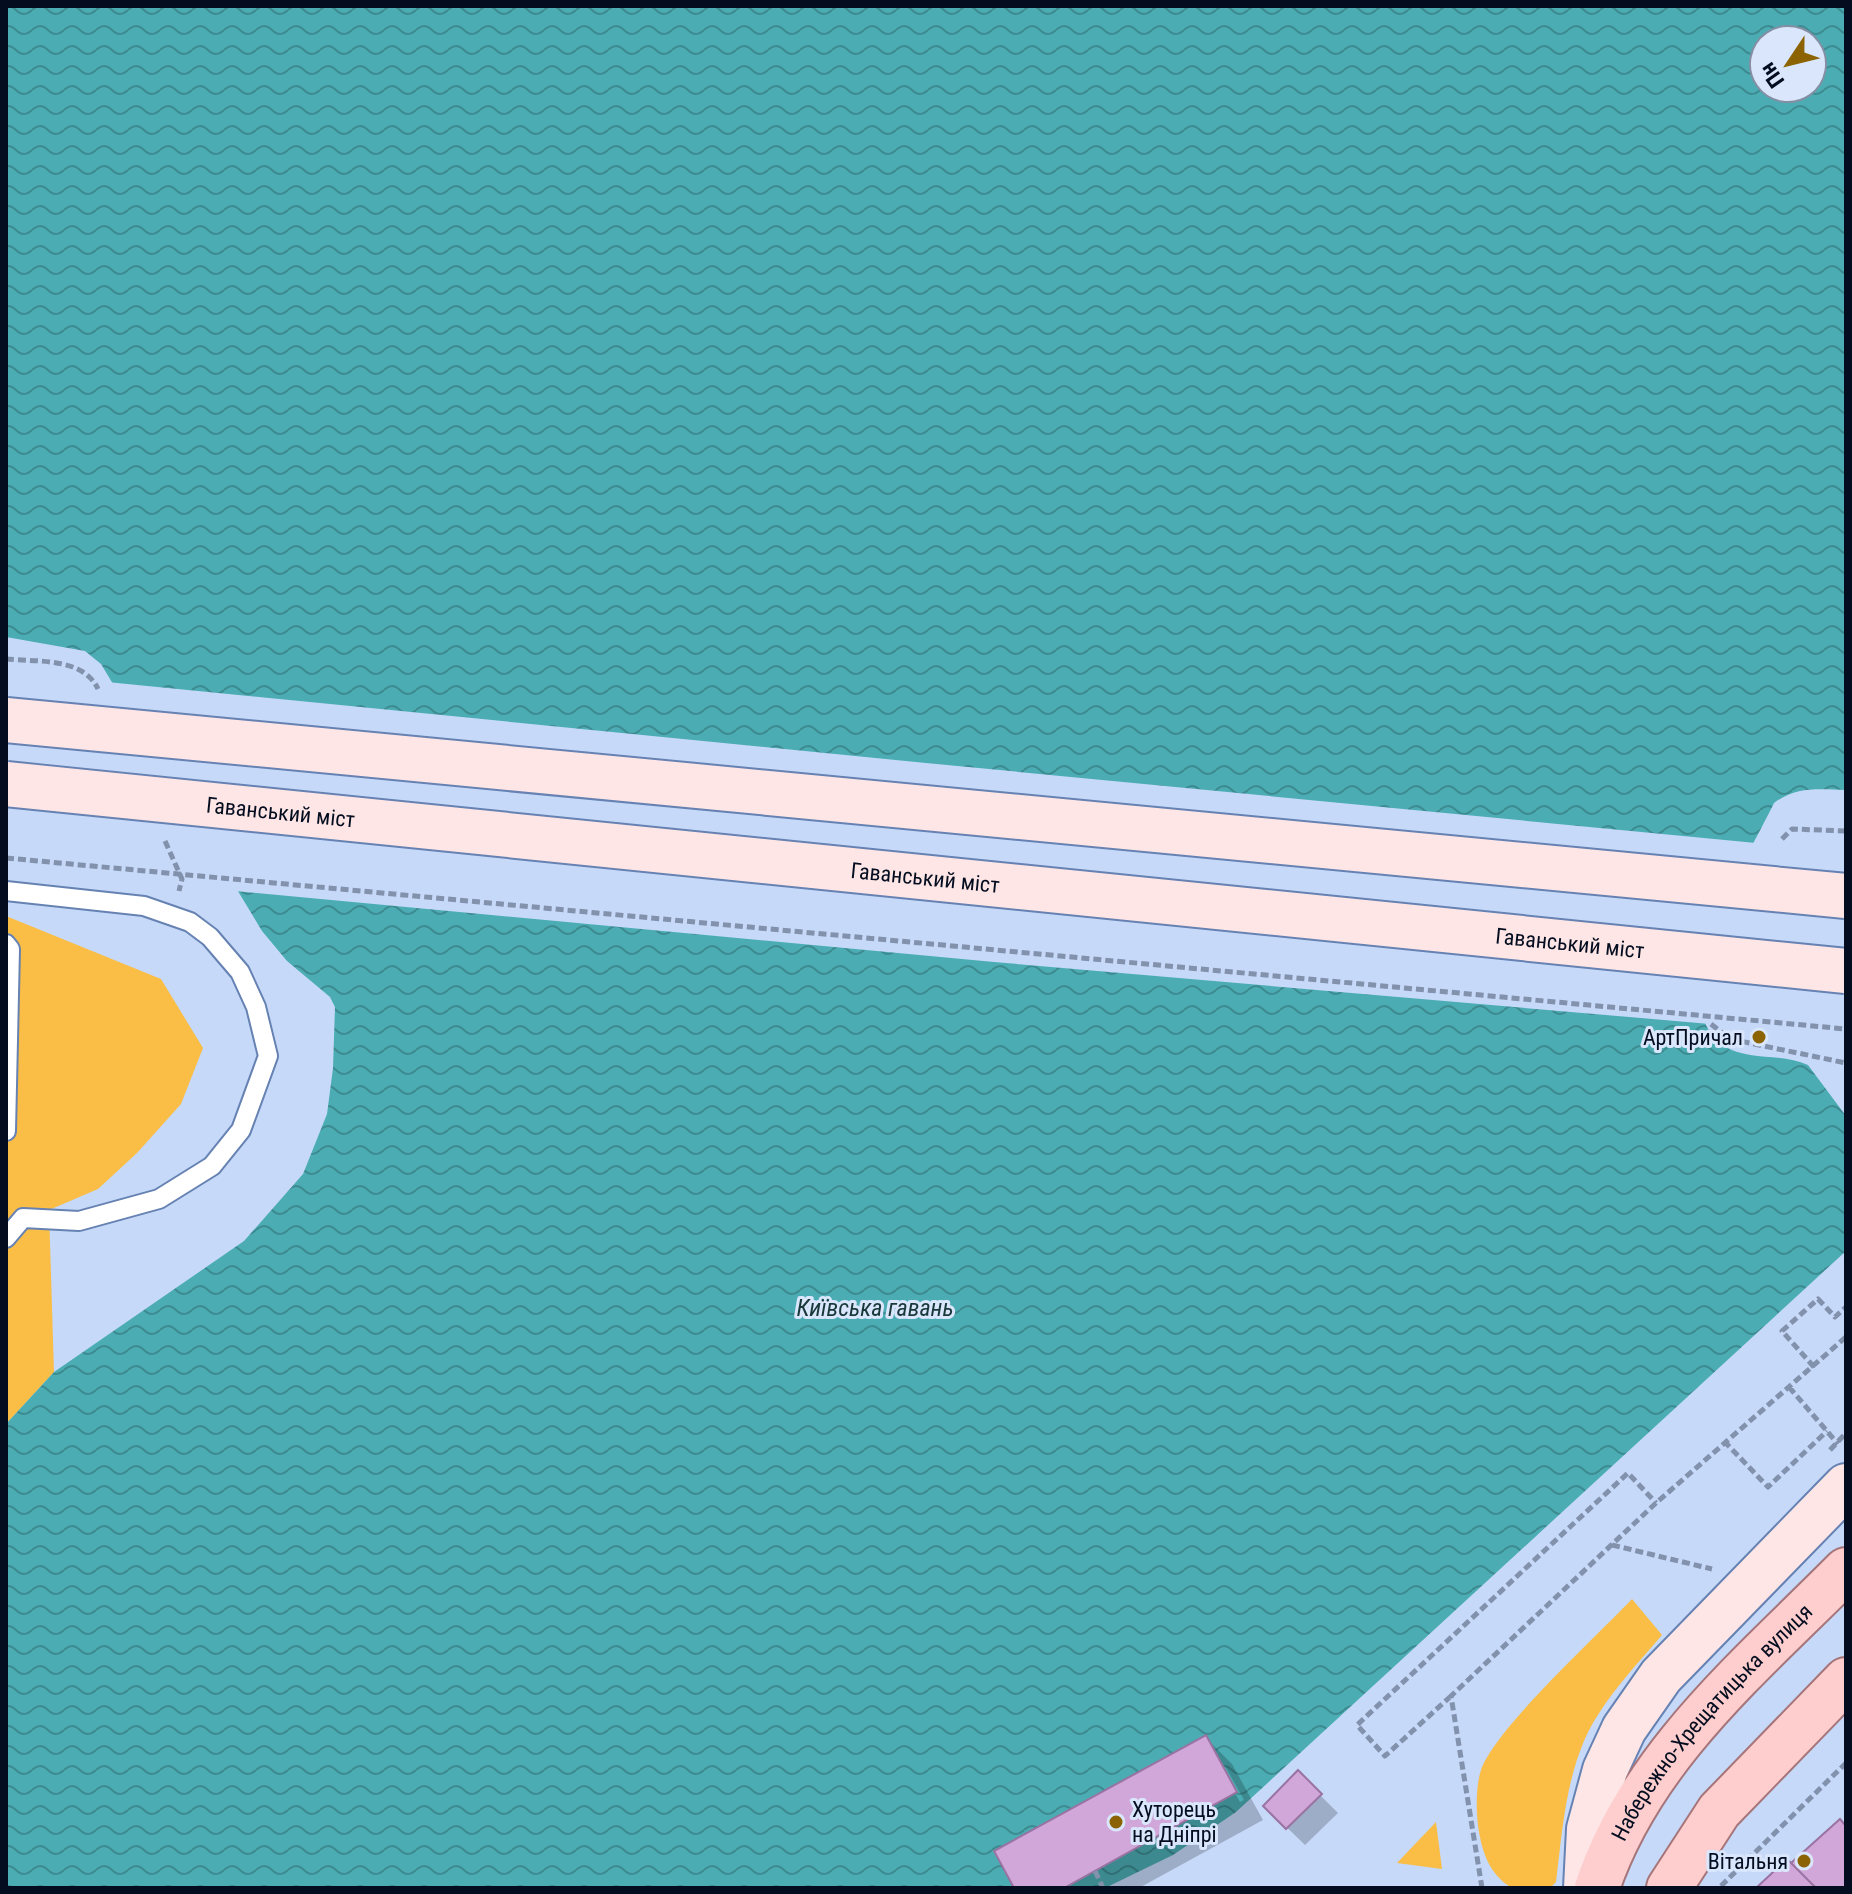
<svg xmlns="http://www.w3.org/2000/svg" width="1852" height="1894" viewBox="0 0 1852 1894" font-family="'Roboto Condensed',sans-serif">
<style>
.green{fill:#fabd46}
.water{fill:url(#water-waves);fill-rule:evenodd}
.pier{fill:#c6d9f9}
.shadow{fill:#0003;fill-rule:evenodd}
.building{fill:#d0a7d8;stroke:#9973a1;stroke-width:2}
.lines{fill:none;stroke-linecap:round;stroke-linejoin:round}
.lane-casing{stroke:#6682b2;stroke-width:22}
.secondary-casing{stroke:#6682b2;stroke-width:48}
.primary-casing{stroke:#a5757a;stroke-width:48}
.path{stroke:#8291ac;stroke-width:5;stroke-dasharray:8 4;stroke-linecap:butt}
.lane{stroke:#fff;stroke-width:18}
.secondary{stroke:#fee6e6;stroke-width:44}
.primary{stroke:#fdcecd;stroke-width:44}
.secondary-bridge-casing{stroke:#6682b2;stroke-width:48;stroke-linecap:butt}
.path-bridge{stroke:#8291ac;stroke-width:5;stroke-dasharray:8 4;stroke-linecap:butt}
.secondary-bridge{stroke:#fee6e6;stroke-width:44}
.poi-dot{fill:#8b6303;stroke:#d9e6fc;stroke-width:3}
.labels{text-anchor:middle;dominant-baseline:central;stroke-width:6;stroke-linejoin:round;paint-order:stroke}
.street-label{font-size:22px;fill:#040d1f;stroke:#d9e6fc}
.poi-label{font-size:22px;fill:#040d1f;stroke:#d9e6fc;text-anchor:end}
.water-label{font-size:24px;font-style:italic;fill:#193839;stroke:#d9e6fc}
</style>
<defs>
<pattern id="water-waves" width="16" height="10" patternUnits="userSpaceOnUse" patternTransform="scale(2)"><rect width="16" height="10" fill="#4badb3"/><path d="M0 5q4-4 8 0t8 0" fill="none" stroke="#3c8b91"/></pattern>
</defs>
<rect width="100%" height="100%" fill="#c6d9f9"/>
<path class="green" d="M6 916 161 979 203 1048 181 1104 137 1153 98 1189 49 1210 54 1372 6 1424Z
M1632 1599 1662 1635C1634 1668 1601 1702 1584 1741 1565 1786 1562 1834 1556 1882L1550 1888H1512C1493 1877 1484 1858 1480 1837 1476 1818 1475 1789 1481 1770 1496 1728 1597 1636 1632 1599Z
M1436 1822 1442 1869 1397 1863Z"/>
<path class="water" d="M6 6H1846V790C1819 789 1796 786 1774 803 1750 854 1657 1001 1724 1046 1747 1061 1782 1053 1808 1065L1846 1116V1251L1236 1812 1173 1855 1105 1888H6V1424L54 1372 244 1241 303 1174 327 1114 333 1068 335 1007 330 997 287 961 262 931 101 664 85 651 6 637ZM1764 40H1812V88H1764Z"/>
<path class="pier" d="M107 682 926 763 1756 843 1714 937 1703 978 1702 997 1710 1024 994 962 235 891Z"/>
<path class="shadow" d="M1205 1737 1232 1764 1263 1820 1139 1888H1017ZM1220 1766H1225L1244 1800 1240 1802Z
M1298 1773 1338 1813 1305 1845 1265 1806Z"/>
<path class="building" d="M1206 1735 1237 1792 1064 1888H1014L994 1851Z
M1298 1770 1322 1794 1286 1829 1263 1806Z
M1840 1819 1846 1826V1888H1816L1791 1863Z
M1787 1859 1816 1888H1756Z"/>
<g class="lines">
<g class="lane-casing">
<path id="lane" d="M6 891 144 906 190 922 210 937 240 972 256 1007 268 1056 241 1130 212 1166 159 1199 79 1221 23 1218 6 1238
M6 944 10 949 6 1131"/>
</g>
<g class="secondary-casing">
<path id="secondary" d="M1586 1888 1589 1829 1605 1770 1624 1729 1661 1676 1846 1486"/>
</g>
<g class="primary-casing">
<g id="primary">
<path id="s1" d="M1597 1888C1641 1756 1751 1666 1846 1570"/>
<path d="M1669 1888 1719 1811 1846 1680"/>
</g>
</g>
<path class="path" d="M6 659C37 662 83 657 98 689
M1782 839 1792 829 1846 831
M165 841 182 879 179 891
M1711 1024 1730 1039 1846 1063
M1814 1367 1782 1331 1818 1299 1835 1317 1846 1307
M1789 1387 1838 1444
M1724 1441 1768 1487 1827 1431
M1830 1450 1846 1433
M1612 1545 1712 1569
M1451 1696 1385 1756 1357 1725 1628 1473 1656 1503
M1095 1871 1103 1888
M1721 1886 1846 1763
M1482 1888 1451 1696 1656 1503 1846 1337"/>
<use href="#lane" class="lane"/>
<use href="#secondary" class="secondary"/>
<use href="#primary" class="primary"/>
<g class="secondary-bridge-casing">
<g id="secondary-bridge">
<path d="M6 720 1846 896"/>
<path id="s2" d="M6 784 1846 971"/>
</g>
</g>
<path class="path-bridge" d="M6 858 1846 1029"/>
<use href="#secondary-bridge" class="secondary-bridge"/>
</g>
<g class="poi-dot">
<circle cx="1759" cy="1037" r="8"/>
<circle cx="1116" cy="1822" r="8"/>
<circle cx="1804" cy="1861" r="8"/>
</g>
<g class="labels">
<g class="street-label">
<text stroke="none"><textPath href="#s2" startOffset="276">Гаванський міст</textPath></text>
<text stroke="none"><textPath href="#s2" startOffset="924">Гаванський міст</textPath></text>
<text stroke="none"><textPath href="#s2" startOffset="1572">Гаванський міст</textPath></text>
<text stroke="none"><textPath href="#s1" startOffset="204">Набережно-Хрещатицька вулиця</textPath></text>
</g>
<g class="poi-label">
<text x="1743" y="1037">АртПричал</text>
<text x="1132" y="1809" text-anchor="start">Хуторець<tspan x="1132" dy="25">на Дніпрі</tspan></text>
<text x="1788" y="1861">Вітальня</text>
</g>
<g class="water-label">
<text x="875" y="1308">Київська гавань</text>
</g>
</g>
<rect width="1852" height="1894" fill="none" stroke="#040d1f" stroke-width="16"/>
<g transform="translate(1788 64) rotate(235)"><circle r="38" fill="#d9e6fc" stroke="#848fa4" stroke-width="2"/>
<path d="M0-6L14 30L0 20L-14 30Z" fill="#8b6303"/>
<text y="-12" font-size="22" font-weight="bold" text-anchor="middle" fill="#040d1f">Пн</text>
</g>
</svg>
